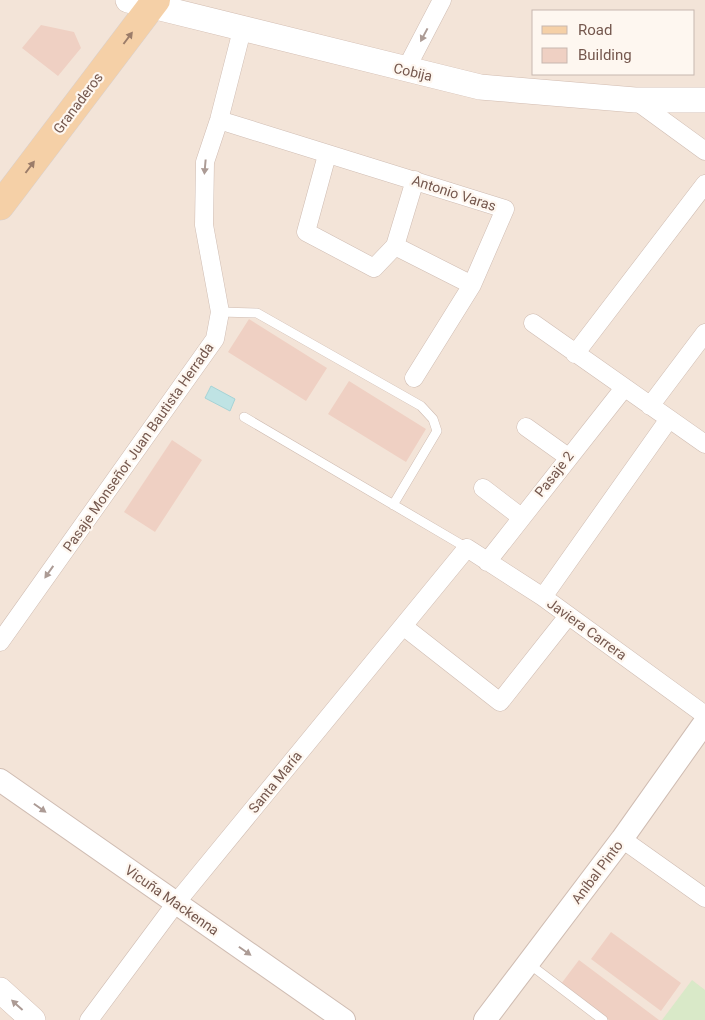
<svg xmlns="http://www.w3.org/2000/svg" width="705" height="1020" font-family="Roboto,sans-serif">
<rect width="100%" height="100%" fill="#fbf3ea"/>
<path fill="#f3e4d8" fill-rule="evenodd" d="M0,0H705V1020H0ZM534,11H694V74H534Z"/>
<path fill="#d9e9c8" d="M692,980L705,990V1020H662Z"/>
<path fill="#bfe3e4" stroke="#a6d3d6" d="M211,386L235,399L230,411L205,398Z"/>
<path fill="#efd0c3" d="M41,25L74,32L81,48L58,76L22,48Z
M249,319L327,368L306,401L228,352Z
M349,381L426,429L406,462L328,414Z
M172,440L202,460L155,532L124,512Z
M611,932L681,983L661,1011L591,959Z
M579,960L659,1020H609L561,984Z"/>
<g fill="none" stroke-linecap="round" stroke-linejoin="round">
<defs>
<path id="service" d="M220,312L257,313L421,406L433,419L437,431L393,505
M244,417L467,548
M528,963L603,1020"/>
<path id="minor" d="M405,71L442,0
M635,100L705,151
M219,120L505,209L472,285L414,378
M327,155L306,232L374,268L395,246L472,285
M395,246L415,180
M533,323L705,444
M575,354L705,184
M650,406L705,333
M526,427L568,457
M483,488L521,517
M487,562L624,388
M543,597L669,419
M403,626L500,702L568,616
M0,642L215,339L220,312L204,225L205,162L219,120L242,30
M622,839L705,898
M89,1020L176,903L467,548L543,597L705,715"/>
<path id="tertiary" d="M0,780L344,1020
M485,1020L622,839L705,722"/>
<path id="secondary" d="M128,0L480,87L635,100H705
M0,990L33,1020"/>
<path id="primary" d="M0,206L156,0"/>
</defs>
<use href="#service" stroke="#cfbcb2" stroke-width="10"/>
<use href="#minor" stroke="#cfbcb2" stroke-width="19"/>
<use href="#tertiary" stroke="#cfbcb2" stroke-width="24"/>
<use href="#secondary" stroke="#d2bcb0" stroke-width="26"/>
<use href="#primary" stroke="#d8d0cd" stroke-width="29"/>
<use href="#service" stroke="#fff" stroke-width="9"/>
<use href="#minor" stroke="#fff" stroke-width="18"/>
<use href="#tertiary" stroke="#fff" stroke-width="22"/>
<use href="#secondary" stroke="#fff" stroke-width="25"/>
<use href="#primary" stroke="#f5d0a7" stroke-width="28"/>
</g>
<defs><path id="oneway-solid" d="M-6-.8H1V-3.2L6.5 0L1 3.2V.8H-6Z" transform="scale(1.25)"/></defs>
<g fill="#ac9b95">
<use href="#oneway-solid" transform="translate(424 35) rotate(118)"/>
<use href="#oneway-solid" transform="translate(205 167) rotate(95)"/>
<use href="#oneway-solid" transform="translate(49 572) rotate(125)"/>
<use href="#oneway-solid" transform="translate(40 808) rotate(35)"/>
<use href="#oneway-solid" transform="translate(245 951) rotate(35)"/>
<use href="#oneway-solid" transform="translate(17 1005) rotate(-138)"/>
</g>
<g fill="#9b7c69">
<use href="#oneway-solid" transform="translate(128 38) rotate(-53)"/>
<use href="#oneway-solid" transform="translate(30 167) rotate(-53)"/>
</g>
<g text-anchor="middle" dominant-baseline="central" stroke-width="4.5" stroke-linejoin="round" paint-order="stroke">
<g font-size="14" fill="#75584e" stroke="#fef7f0">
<text transform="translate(413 72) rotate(13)">Cobija</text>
<text transform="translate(78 103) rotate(-53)">Granaderos</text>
<text transform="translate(454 193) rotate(18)">Antonio Varas</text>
<text transform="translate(138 447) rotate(-55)">Pasaje Monseñor Juan Bautista Herrada</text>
<text transform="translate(554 474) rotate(-52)">Pasaje 2</text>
<text transform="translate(587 629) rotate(36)">Javiera Carrera</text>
<text transform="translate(275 782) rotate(-51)">Santa María</text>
<text transform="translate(597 872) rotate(-53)">Aníbal Pinto</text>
<text transform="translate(172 900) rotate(35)">Vicuña Mackenna</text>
</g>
</g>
<rect x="532" y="10" width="162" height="65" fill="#fef7f0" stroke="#c7b7af"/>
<rect x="542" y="26" width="25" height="8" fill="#f5d0a7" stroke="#c7b7af"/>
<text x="578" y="35" font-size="15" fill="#75584e">Road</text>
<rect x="542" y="48" width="25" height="15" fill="#efd0c3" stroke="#c7b7af"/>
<text x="578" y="60" font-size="15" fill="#75584e">Building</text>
</svg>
